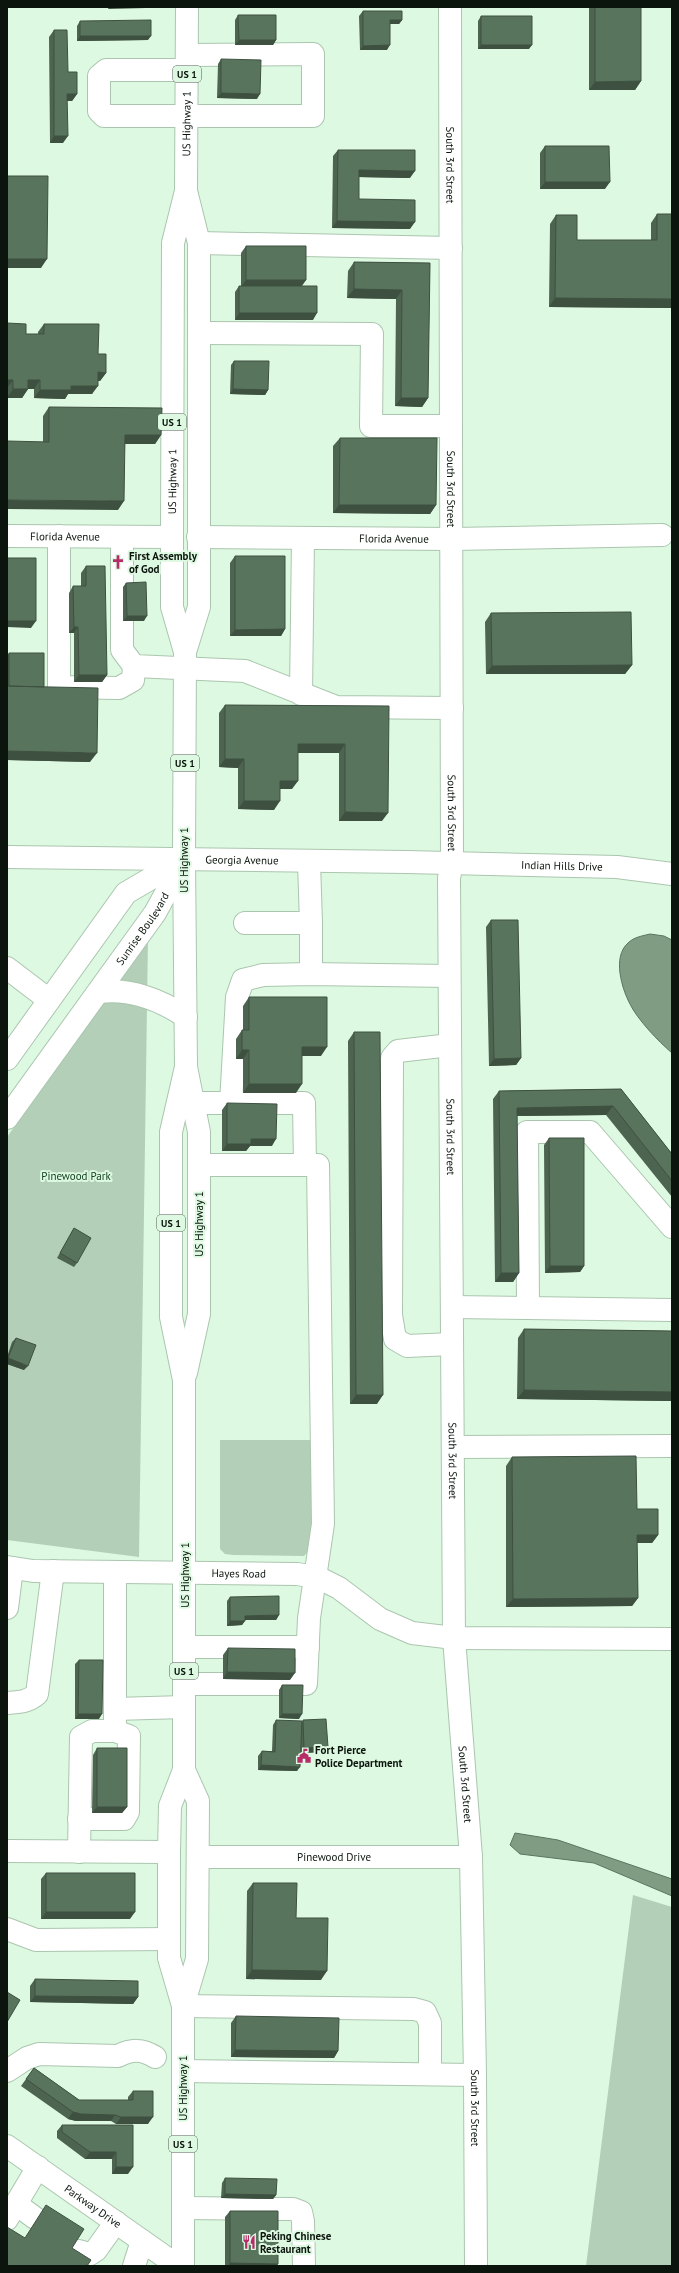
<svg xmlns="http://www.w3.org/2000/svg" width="679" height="2273" font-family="'PT Sans',sans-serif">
<rect width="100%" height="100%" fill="#def9e1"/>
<path fill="#b3cfb7" d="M148,938L139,1557L7,1540V1137Z
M220,1440H316V1543L304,1556L233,1555L225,1554L220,1549Z
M633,1895L672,1907V2266H586Z"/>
<path fill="#809d84" stroke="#5d7460" d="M650,934L664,936L672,940V1053C659,1042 637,1019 630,1004C622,989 612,957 628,943C634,937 642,936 650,934Z
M515,1833L558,1840L672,1879V1896L594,1863L520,1854L510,1845Z"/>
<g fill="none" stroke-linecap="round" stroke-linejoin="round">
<defs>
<g id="minor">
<path id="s1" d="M450,7L452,863L449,878L454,1638L471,1857L475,2075L476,2266"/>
<path d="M187,55L313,54V116H104L99,111V76L106,70H187"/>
<path d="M199,243L451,248"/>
<path d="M199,333L372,334L371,426H451"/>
<path id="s2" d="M7,536L172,537"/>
<path d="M59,536V687L119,688L133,680L134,666"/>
<path d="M122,537V650L134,666L245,671L336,707L452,708"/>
<path id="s3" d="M198,537L452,539L662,535"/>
<path d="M301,694L303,538"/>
<path id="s4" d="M7,857L407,862L617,867L672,874"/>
<path d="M309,862L311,923"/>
<path d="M245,923H311V974"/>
<path d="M7,968L49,1000"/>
<path d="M450,1045L398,1051L392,1058L391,1315L395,1339L407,1346L452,1344"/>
<path d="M193,1103H304L305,1165"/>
<path d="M231,1103L237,997L243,980L263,975L311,974L449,976"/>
<path d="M452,1307L672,1310"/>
<path d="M528,1308L527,1132H590L672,1227"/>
<path d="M453,1447L672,1446"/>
<path id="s5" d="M7,1567L33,1571L297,1574L317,1577L339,1588L380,1619L412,1633L454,1638L672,1639"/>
<path d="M7,1608L12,1568"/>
<path d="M184,1647H308"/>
<path d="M184,1684H306L309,1618L323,1524L318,1165H199"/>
<path d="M7,1703C19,1702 28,1702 37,1694L53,1571"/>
<path d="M115,1709L184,1707"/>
<path d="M79,1819H124L128,1812L129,1736L115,1731"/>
<path d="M7,1851L169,1852"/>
<path d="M79,1852L81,1737L92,1731H115V1572"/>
<path id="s6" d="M198,1857H471"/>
<path d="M7,1929L36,1940L169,1939"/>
<path d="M183,2006L414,2009L425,2012L430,2023V2074"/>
<path d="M7,2071L27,2058L39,2054L118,2056C132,2049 142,2049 155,2057"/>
<path d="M183,2071L475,2075"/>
<path id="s7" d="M7,2146L178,2266"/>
<path d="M16,2204L35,2218"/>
<path d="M183,2208L293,2209L301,2212L303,2221L304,2266"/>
<path d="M7,2219L38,2167"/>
<path d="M79,2251L90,2254L96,2250L116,2222"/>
<path d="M134,2266L142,2241"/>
</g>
<g id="major">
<path id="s8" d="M185,652L199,607V243L186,191L187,7"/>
<path d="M99,992C130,988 161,1000 186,1017"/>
<path d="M7,1059L126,893L184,859"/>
<path id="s9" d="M7,1118L155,913L183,862"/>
<path id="s10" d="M186,1373L199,1314V1132L186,1067L184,859L185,652L172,607V537L173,243L186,191"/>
<path d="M183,2006L197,1959L198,1801L184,1770"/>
<path d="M183,2266V2006L169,1958V1852L170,1806L184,1770V1380L171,1317V1132L186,1067"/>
</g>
</defs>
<use href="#minor" stroke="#abc6af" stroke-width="24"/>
<use href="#major" stroke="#abc6af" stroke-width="24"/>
<use href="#minor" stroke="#fff" stroke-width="22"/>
<use href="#major" stroke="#fff" stroke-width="22"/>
</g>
<path fill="#4d6450" d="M589,7H641V81L635,90H589Z
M363,11L402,20L399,24H390L387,50H360L359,16Z
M238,15L276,40L273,45H235V20Z
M481,16L529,49H478V21Z
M80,21L148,40L77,41V26Z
M54,30L68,72L77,94L72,101H67L63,143H50L49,37Z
M221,59L257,99L217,98L218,64Z
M545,146L605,189H540V153Z
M338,150L410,178L359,177V199L410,229L332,228L333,156Z
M657,214L672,308L549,307L550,224L556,215L577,240H651V223Z
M246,246L306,280L302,286L313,320H235V292L239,286H241V253Z
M354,262L430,263L428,398L422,407L395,406L396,299L347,298L348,271Z
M7,323L26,334H38V332L44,324L98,354L106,373L100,381H98L92,394H68L65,399L34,398V389H28L22,398H7Z
M234,361L268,390L265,395L230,394L231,365Z
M49,407L161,435L155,444H125L118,510L43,442V416Z
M340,438L436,505L430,514L333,513V446Z
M235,556L285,629L281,636H230V563Z
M86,566L107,675L102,682H74V633H69V593L73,586H81V573Z
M126,583L144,621H123V587Z
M491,613L632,665L625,674H486L485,622Z
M9,653L44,687L90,762L7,760V656Z
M225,705L389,706L382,821H339V753H298L292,789H280L274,810L238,809V768L219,767V713Z
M491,920L521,1058L516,1065L489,1066L486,927Z
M249,997L321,1056H302L296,1093H243V1059H236V1039L242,1030H243V1006Z
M354,1032L377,1404H350L348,1041Z
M621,1089L672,1154V1197L606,1115L517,1116L519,1273L513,1282H495L493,1099L499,1091Z
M227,1103L272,1146H250L246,1151H222V1110Z
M549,1138L584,1266L580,1272L545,1273L544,1145Z
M74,1228L77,1263L74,1267L57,1258Z
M524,1329L672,1331V1401L517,1399L518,1338Z
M16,1338L24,1370L7,1364V1357L12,1342Z
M512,1457L637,1509L658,1535L652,1543H637L638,1598L632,1606L506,1607V1466Z
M230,1597L279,1615L276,1620H245L242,1625L227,1626V1601Z
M228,1648L290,1680L223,1679V1655Z
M79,1660L99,1719H75V1664Z
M282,1685L299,1719L279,1718V1690Z
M276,1720L302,1722L303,1720L324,1752L301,1753V1748L297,1771L258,1770V1756L262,1751H272L273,1725Z
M97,1748L127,1807L122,1813H92L93,1755Z
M46,1873L130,1919H41V1879Z
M253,1883L296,1918L321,1980L246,1979L247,1891Z
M35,1979L138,1997L133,2004L30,2002V1986Z
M236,2016L338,2051L334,2058L231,2057V2023Z
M34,2068L79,2100H128V2097L133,2091L148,2124H116L111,2121H76L68,2119L21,2086Z
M62,2125H133L128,2174H112V2159H85L57,2138V2131Z
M225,2178L276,2195L273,2199L221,2198L222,2183Z
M230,2211L278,2264L276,2266H225V2217Z"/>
<path fill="#3e5141" d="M109,7H146V8L108,9Z
M390,20H402L399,24H387Z
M80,36H151L148,40L77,41Z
M239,40H276L273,45H235Z
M390,45L387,50H360L363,46Z
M481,45H532L529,49H478Z
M641,81L635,90H589L595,82Z
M221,93L260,94L257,99L217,98Z
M67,94H77L72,101H63Z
M54,136H68L63,143H50Z
M359,170L415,171L410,178L355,177Z
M545,182H610L605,189H540Z
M337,221L415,222L410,229L332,228Z
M7,259H47L41,268H7Z
M246,280H306L301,286L241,287Z
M354,289L402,290L396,299L347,298Z
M555,298L672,299V308L549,307Z
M239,313H317L313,320H235Z
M98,372L106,373L100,381H92Z
M7,380H13L7,388Z
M28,380H40L34,389H22Z
M71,386H98L92,394H68L65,399L34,398L40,390Z
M13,389H28L22,398H7Z
M233,389L268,390L265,395L230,394Z
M401,398H428L422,407L395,406Z
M125,435H161L155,444H119Z
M7,500L124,501L118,510L7,509Z
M339,505H436L430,514L333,513Z
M127,616H147L144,621H123Z
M7,621H36L31,628L7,627Z
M74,627H78L74,633H69Z
M285,629L281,636H230L235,630Z
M632,665L625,674H486L492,666Z
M79,675H107L102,682H74Z
M298,744H345L339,753H292Z
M7,751L97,753L90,762L7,760Z
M225,759H244L238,768L219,767Z
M280,781H298L292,789H274Z
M244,801H280L274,810L238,809Z
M345,812L388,813L382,821H339Z
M302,1047H327L321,1056H296Z
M242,1050H249L243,1059H236Z
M521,1058L516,1065L489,1066L494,1059Z
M249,1084H302L296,1093H243Z
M613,1106L606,1115L511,1116L517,1108Z
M251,1139H276L272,1146H250L246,1151H222L227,1144Z
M550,1266H584L580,1272L545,1273Z
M501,1273H519L513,1282H495Z
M8,1358L28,1366L24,1370L7,1364V1360Z
M524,1390L672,1392V1401L517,1399Z
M356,1395H383L377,1404H350Z
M637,1535H658L652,1543H631Z
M638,1598L632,1606L506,1607L513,1599Z
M279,1615L276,1620H242L245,1616Z
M230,1621H245L242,1625L227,1626Z
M227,1672L295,1673L290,1680L223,1679Z
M78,1714H102L99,1719H75Z
M282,1714H302L299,1719L279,1718Z
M328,1747L324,1752L301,1753L304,1748Z
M261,1765L300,1767L297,1771L258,1770Z
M97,1807H127L122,1813H92Z
M46,1912H135L130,1919H41Z
M252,1970L327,1971L321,1980L246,1979Z
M35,1996L138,1997L133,2004L30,2002Z
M235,2050L338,2051L334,2058L231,2057Z
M73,2112L115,2115L111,2121H76L68,2119Z
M121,2117H153L148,2124H116Z
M90,2152H116L112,2159H85Z
M116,2167H133L128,2174H112Z
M225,2194L276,2195L273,2199L221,2198Z
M230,2263L278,2264L276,2266H228Z"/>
<path fill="#59745d" stroke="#3e5141" d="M595,7H641V81L595,82Z
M363,11H402V20H390V45L363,46Z
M238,15H276V40H239Z
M481,16H532V45H481Z
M151,20V36H80V21Z
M54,30H67L68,72H77V94H67L68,136H54Z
M221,59L261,60L260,94L221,93Z
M545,146H609L610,182H545Z
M338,150H415V171L359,170V199L415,200V222L337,221Z
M7,176H48L47,259H7Z
M657,214H672V299L555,298L556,215H577V240H657Z
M246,246H306V280H246Z
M354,262L430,263L428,398H401L402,290L354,289Z
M239,286H317V313H239Z
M7,323L26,324V334H44V324H99L98,354H106V373L98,372V386H71V390H40V380H28V389H13V380H7Z
M234,361H269L268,390L233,389Z
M49,407L162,408L161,435H125L124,501L7,500V441L49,442Z
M340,438H437L436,505H339Z
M235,556H285V629L235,630Z
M7,558H36V621H7Z
M86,566H105L107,675H79L78,627H74L73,586H86Z
M146,582L147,616H127L126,583Z
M631,612L632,665L492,666L491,613Z
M9,653H44V687L9,686Z
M7,686L98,688L97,753L7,751Z
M225,705L389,706L388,813L345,812V744H298V781H280V801H244V759H225Z
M491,920H518L521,1058L494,1059Z
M249,997H327V1047H302V1084H249V1050H242V1030H249Z
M354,1032H380L383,1395H356Z
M621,1089L672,1154V1181L613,1106L517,1108L519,1273H501L499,1091Z
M227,1103L277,1104L276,1139H251V1144H227Z
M549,1138H584V1266H550Z
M74,1228L91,1238L77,1263L60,1253Z
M524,1329L672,1331V1392L524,1390Z
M16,1338L36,1345L28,1366L8,1358Z
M636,1456L637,1509H658V1535H637L638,1598L513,1599L512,1457Z
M279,1596V1615L245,1616V1621H230V1597Z
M228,1648L295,1649V1673L227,1672Z
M79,1660H103L102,1714H78Z
M282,1685H303L302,1714H282Z
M326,1719L328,1747L304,1748L303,1720Z
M276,1720L302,1721L300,1767L261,1765L262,1751L275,1752Z
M97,1748H127V1807H97Z
M46,1873H135V1912H46Z
M253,1883H297L296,1918H328L327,1971L252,1970Z
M35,1979L138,1981V1997L35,1996Z
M7,1992L20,2000L7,2022Z
M236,2016L339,2018L338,2051L235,2050Z
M34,2068L79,2100H133V2091H153V2117H121L115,2115L81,2114L73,2112L26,2079Z
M62,2125H133V2167H116V2152H90L62,2132Z
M225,2178L277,2179L276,2195L225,2194Z
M46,2205L84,2229L72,2248L91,2260L87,2266H7V2227L25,2238Z
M230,2211H278V2264L230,2263Z"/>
<defs>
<symbol id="church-bare" viewBox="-9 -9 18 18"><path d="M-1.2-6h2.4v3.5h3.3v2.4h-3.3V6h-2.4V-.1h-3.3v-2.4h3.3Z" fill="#b62c68" stroke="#def9e1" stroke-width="2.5" paint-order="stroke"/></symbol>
<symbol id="civic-bare" viewBox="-9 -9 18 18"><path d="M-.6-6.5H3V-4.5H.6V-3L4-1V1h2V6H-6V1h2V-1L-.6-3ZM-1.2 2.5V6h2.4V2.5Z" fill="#b62c68" stroke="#def9e1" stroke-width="2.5" paint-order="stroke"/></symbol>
<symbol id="restaurant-bare" viewBox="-9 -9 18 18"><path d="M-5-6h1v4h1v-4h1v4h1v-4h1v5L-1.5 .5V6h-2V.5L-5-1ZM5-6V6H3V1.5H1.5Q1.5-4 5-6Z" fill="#b62c68" stroke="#def9e1" stroke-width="2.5" paint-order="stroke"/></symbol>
</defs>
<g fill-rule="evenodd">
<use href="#church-bare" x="108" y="552" width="20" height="20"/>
<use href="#civic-bare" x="294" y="1746" width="20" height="20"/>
<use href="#restaurant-bare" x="239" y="2232" width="20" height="20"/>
</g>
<g text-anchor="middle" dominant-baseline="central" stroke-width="4" stroke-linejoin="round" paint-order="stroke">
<g fill="#def9e1" stroke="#4a594d" stroke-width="1">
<rect x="173" y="66" width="28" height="16" rx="3"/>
<rect x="158" y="414" width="28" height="16" rx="3"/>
<rect x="171" y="755" width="28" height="16" rx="3"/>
<rect x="157" y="1215" width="28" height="16" rx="3"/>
<rect x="170" y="1663" width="28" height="16" rx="3"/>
<rect x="169" y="2136" width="28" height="16" rx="3"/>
</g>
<g font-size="10" font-weight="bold" fill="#0b150d">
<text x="187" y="74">US 1</text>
<text x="172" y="422">US 1</text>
<text x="185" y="763">US 1</text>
<text x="171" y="1223">US 1</text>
<text x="184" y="1671">US 1</text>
<text x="183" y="2144">US 1</text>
</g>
<g font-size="11" fill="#0b150d" stroke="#def9e1">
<text stroke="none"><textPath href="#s8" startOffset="532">US Highway 1</textPath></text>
<text stroke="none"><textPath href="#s1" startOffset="158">South 3rd Street</textPath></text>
<text stroke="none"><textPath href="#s10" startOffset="896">US Highway 1</textPath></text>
<text stroke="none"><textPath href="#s1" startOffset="482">South 3rd Street</textPath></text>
<text stroke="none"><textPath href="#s2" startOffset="58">Florida Avenue</textPath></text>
<text stroke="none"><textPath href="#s3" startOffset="196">Florida Avenue</textPath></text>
<text stroke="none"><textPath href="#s1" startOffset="806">South 3rd Street</textPath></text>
<text transform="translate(184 860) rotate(-90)">US Highway 1</text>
<text stroke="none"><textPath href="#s4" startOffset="235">Georgia Avenue</textPath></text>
<text stroke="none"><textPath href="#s4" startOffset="555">Indian Hills Drive</textPath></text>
<text stroke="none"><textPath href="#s9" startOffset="233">Sunrise Boulevard</textPath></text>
<text stroke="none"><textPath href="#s1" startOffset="1130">South 3rd Street</textPath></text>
<text transform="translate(199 1224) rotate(-90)">US Highway 1</text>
<text stroke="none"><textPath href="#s1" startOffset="1454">South 3rd Street</textPath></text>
<text stroke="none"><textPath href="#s5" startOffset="232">Hayes Road</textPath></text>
<text transform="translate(185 1575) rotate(-90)">US Highway 1</text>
<text stroke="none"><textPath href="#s1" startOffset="1778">South 3rd Street</textPath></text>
<text stroke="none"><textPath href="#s6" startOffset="136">Pinewood Drive</textPath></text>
<text transform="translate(183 2088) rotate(-90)">US Highway 1</text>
<text stroke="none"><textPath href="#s1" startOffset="2102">South 3rd Street</textPath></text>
<text stroke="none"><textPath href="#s7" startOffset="105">Parkway Drive</textPath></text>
</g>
<g font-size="11" font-weight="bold" fill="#0b150d" stroke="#def9e1" text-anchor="start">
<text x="129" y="556">First Assembly<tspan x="129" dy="13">of God</tspan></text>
<text x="315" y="1750">Fort Pierce<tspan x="315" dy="13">Police Department</tspan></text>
<text x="260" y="2236">Peking Chinese<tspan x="260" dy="13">Restaurant</tspan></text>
</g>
<g font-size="11" fill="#0d3e1b" stroke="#def9e1">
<text x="76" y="1176">Pinewood Park</text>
</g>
</g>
<rect width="679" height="2273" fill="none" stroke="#0b150d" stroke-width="16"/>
</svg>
